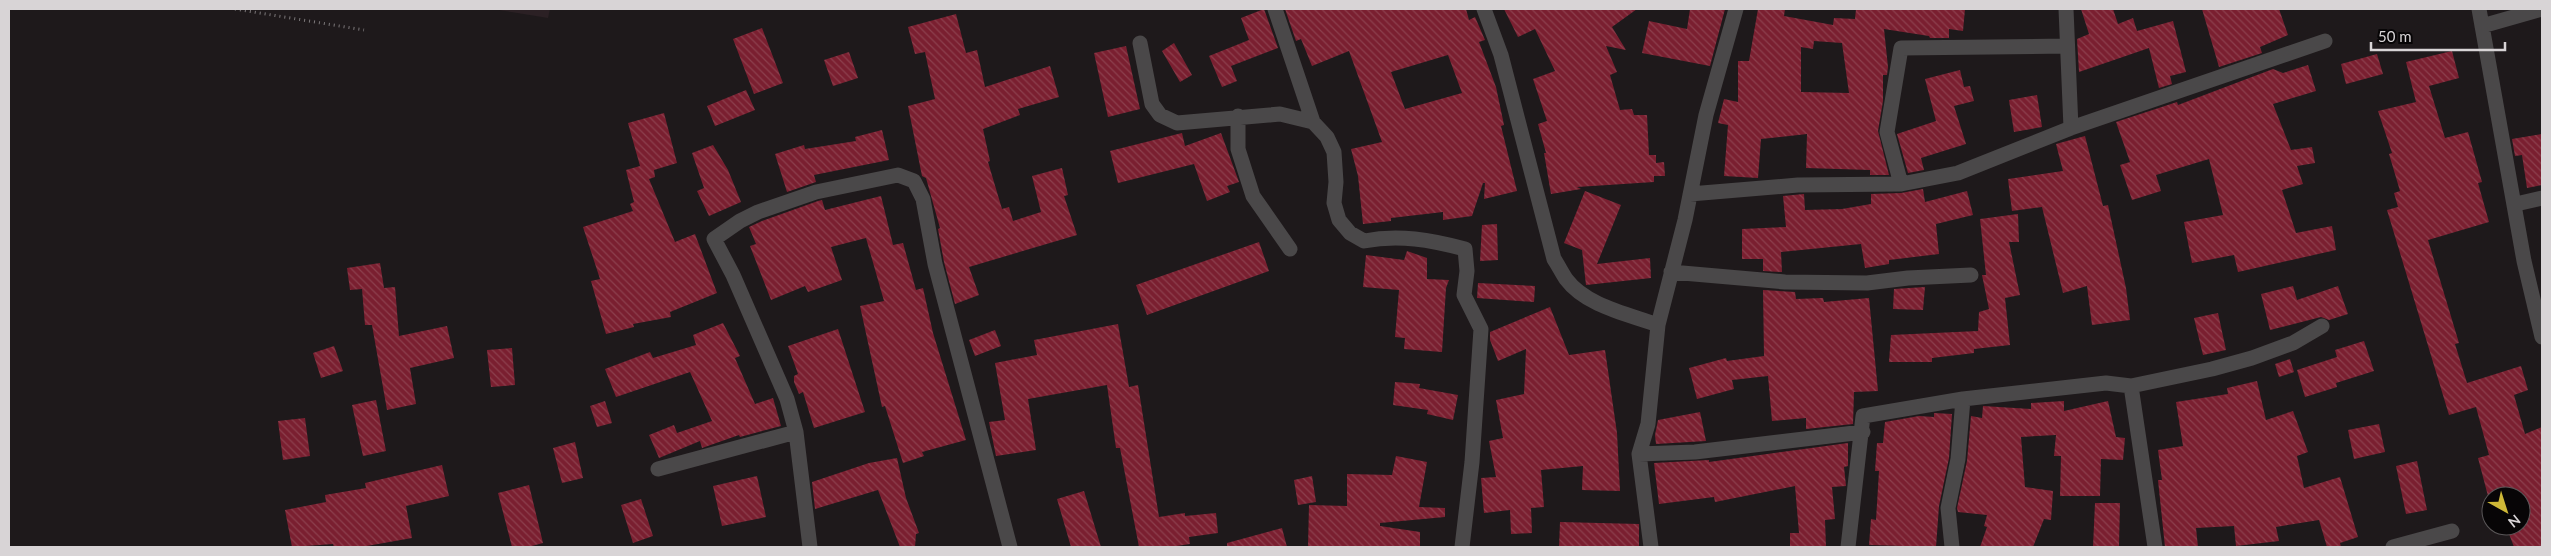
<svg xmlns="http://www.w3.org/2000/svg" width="2551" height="556" font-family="Lato,sans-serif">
<defs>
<pattern id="building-back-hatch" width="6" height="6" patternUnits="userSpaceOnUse" patternTransform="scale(1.25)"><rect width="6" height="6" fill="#7a1f30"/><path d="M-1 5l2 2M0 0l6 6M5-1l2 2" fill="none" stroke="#8c3f4d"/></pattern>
</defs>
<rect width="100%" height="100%" fill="#1e191b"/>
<path fill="#2b2024" d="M493,9H550L548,18Z"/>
<path fill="url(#building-back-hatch)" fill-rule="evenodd" d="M1264,9L1278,48L1231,66L1237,81L1222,87L1209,56L1249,40L1241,18Z
M1285,9H1466L1469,20L1475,17L1485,40L1479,42L1496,87L1504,125L1501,126L1517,191L1484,199L1485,183H1483L1472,216L1443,220V212L1391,218V221L1363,224L1358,176L1351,149L1382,142L1349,51L1312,66L1301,39L1296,41ZM1448,55L1462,93L1405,109L1391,72Z
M1504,9H1637L1612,27L1626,50L1606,46L1617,72L1610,75L1620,110L1632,109L1634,115H1647L1649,155H1656V163L1664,162L1665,176H1654V182L1577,187L1581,189L1551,194L1544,153H1546L1538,124L1547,121L1533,79L1555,71L1535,29L1518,37Z
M1690,9H1725L1710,66L1642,53L1649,21L1687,29Z
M1758,9H1785L1784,16L1833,25L1834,18L1855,19L1856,9H1965L1963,31L1949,29V38H1930L1929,36L1884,29L1888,67L1887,75H1883V101L1878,131L1889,175H1870V170L1806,168L1807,134L1761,139L1758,178L1724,176L1728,125L1718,123L1724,99L1738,102V61H1749ZM1814,41L1842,43L1849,93L1801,92V47L1813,49Z
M2081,9H2113L2118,24L2133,18L2137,31L2173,21L2186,72L2170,76L2172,84L2159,88L2149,48L2079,72L2077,39L2089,34Z
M2202,9H2279L2288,35L2260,47L2262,53L2219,67Z
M956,14L966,53L977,50L985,87L1050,66L1059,97L1018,109L1020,115L983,129L990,161L988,162L1002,209L1009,207L1013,221L1041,212L1032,176L1062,168L1068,195L1064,196L1077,235L969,267L979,295L955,304L944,262L938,229L940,228L926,178L922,176L908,106L935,99L925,52L915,54L908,27Z
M762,28L783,83L754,94L733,39Z
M1174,43L1192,75L1180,82L1162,51Z
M1126,46L1140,109L1108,117L1094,53Z
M2452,51L2459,78L2429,86L2445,138L2468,132L2482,182L2478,183L2489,222L2428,240L2459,343L2455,344L2467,383L2521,366L2528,390L2514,395L2525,434L2542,427V547H2514L2506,526H2521V496H2488L2478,458L2489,455L2476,407L2449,415L2387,210L2398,207L2394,193L2400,191L2389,154L2392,153L2378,111L2416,102L2406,62Z
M849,52L858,78L833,86L824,60Z
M2377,54L2383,74L2346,84L2341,64Z
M2308,65L2316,91L2273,104L2291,150L2312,147L2315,163L2297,166L2303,184L2282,190L2296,233L2332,226L2336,250L2238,272L2234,255L2192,263L2184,222L2223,215L2209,159L2156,175L2161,191L2132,200L2120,165L2130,162L2116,122L2177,102L2178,105L2273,69L2283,73Z
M1960,70L1964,87L1970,86L1974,101L1954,106L1966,144L1921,158L1924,170L1908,173L1897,134L1936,121L1925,79Z
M746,90L755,110L715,126L707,106Z
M2037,95L2042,127L2014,132L2009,100Z
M664,113L677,163L654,170L655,177L649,179L675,242L695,234L717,293L670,312L671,317L633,324L634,327L606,334L591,281L600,279L583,227L633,211L630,204L634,202L626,170L640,166L628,123Z
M882,130L889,160L814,175L816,182L787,192L775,154L804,145L805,149L856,141L855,137Z
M1182,133L1185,146L1221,133L1239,182L1227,186L1230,192L1207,201L1194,164L1118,183L1110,151Z
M2542,134V185L2527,188L2522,155L2515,156L2512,139Z
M2085,136L2103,206L2108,205L2126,288L2130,320L2092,325L2087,286L2063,293L2042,207L2012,211L2008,179L2063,171L2056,144Z
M713,145L728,170L741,202L709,216L697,191L704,188L692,153Z
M1923,189L1925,202L1967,191L1973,215L1936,224L1939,254L1889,260V264L1865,268L1861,244L1781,252L1782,272L1763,271V259H1742V229L1786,227L1783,196L1804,194L1805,210L1842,209L1871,204V194L1901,193Z
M1585,191L1621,205L1597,264L1650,258L1651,278L1586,285L1582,250L1564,243Z
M881,196L893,245L903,243L916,290L923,288L933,333L966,440L922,452L924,456L903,463L885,406L882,407L860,306L884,301L866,238L831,247L842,280L808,292L805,286L771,300L750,246L756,244L749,227L762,221L818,201L822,200L825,210Z
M2018,214L2019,242H2009L2020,295L2005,298L2010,345L1974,349V353L1932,358V362H1889L1891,335L1978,331L1979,312L1989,309L1982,275H1986L1980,219Z
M1497,224L1498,260L1480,261L1482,225Z
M1259,242L1269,271L1147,315L1136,285Z
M1407,251L1427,258V279L1449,280L1446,288L1442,352L1404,349L1405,338L1395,337L1399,290L1363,287L1366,255L1404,260Z
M380,263L384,288L395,287L399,336L447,326L454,358L410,368L416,404L387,410L372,325H365L362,289L350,290L347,268Z
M1478,283L1535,286L1534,302L1477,298Z
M2293,286L2297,300L2338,286L2348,314L2329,320L2321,317L2270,330L2261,294Z
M1925,287L1923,310L1893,309L1894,289Z
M1763,290L1795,292L1796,299L1823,298L1824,302L1869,298L1878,391L1854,392L1853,424L1806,429V418L1772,421L1768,376L1732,380L1734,389L1697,399L1689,368L1726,358L1727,361L1764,356Z
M1550,307L1569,355L1605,350L1617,433L1620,491L1582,490L1583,466L1541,470L1544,507L1531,508L1532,533L1511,534L1510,510L1484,513L1481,478L1496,477L1489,441L1503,438L1496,400L1524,394L1526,349L1498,361L1490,340V332Z
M2218,313L2226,350L2203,355L2194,318Z
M723,323L740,356L735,358L755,404L773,398L781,426L740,437L739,435L702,448L700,441L659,458L649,435L674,425L677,433L712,421L690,372L616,397L605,369L650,352L653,358L696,345L693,335Z
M1118,324L1129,387L1138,385L1159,517L1185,513V516L1216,513L1218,533L1189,537L1190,544L1170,547H1139L1120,448H1116L1107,385L1028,399L1036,450L996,456L989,422L1005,420L995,363L1037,355L1034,340Z
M838,329L865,412L814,428L803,392L799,394L794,382V376L798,374L788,346Z
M995,330L1001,346L975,356L969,340Z
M2364,341L2374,371L2336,383L2337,387L2305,397L2297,370L2337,357L2335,350Z
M334,346L343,371L321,378L313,353Z
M512,348L515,385L491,387L487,350Z
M2290,359L2294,372L2279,377L2275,364Z
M2257,381L2266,420L2293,411L2308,452L2297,456L2304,488L2340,477L2358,537L2340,543L2341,547H2327L2319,520L2276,527L2279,541L2236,546L2234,526L2196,528L2198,547H2165L2158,480H2162L2158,450L2183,446L2176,402L2228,394L2227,388Z
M1395,382L1420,384L1419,388L1458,395L1453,420L1427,414L1428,410L1393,405Z
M376,400L386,451L363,456L352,405Z
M605,401L612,423L597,427L590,406Z
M2064,401V411L2108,401L2116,437L2125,438L2123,460L2101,459L2100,496H2060L2061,456H2054L2056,435L2021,437L2025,487L2053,491L2051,520L2044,519L2033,547H1980L1987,527L1984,526L1987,515L1958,512L1957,508L1967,461L1971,416L1982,418L1983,406L2031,409V403Z
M1700,412L1706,441L1656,444L1655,435L1658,420Z
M1934,413L1952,414L1949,458L1939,506L1936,547L1869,545L1871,519L1876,520L1879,471H1875L1877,443H1883L1885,422L1919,416L1934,417Z
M305,418L310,456L283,460L278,421Z
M2379,424L2385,452L2354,459L2348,430Z
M575,442L583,478L562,483L553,448Z
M1848,443V466L1844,467L1846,486L1832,487L1835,519L1825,520L1826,547H1790V533H1799L1795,486L1715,502L1714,497L1659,504L1654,463L1709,460V462Z
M1396,456L1427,462L1419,507L1445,508V517L1380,523V526L1420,532V547H1308L1309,505L1347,506V474L1392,475Z
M897,458L906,498L919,533L916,534L915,547H900L878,490L815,509L812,482L869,463Z
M2417,461L2427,510L2406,514L2396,466Z
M442,465L449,496L406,506L412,538L361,547H334L333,544L292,547L285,510L326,502L325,495L366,488L365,483Z
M757,476L766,517L722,526L713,486Z
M1312,476L1316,502L1298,505L1294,480Z
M529,485L543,543L528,547H512L498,493Z
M1084,491L1101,547H1071L1057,499Z
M641,499L653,536L633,543L621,505Z
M2095,503H2120L2119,547H2093Z
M1560,522L1639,524V547H1559Z
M1282,528L1287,547H1227V543Z"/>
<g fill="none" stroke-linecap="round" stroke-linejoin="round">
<path stroke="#7c787a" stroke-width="3" stroke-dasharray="1 4" stroke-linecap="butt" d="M235,9L364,30"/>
<path stroke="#4a4849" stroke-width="15" d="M1275,9L1313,122
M1484,9L1501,55L1554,259C1558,265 1562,273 1566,279C1586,306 1628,314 1658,325
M2066,9L2071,128
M2479,9L2524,261L2542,337
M2482,26L2542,9
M1140,43L1152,104L1160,115L1177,123L1280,114L1313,122L1327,137L1334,152L1336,182L1334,203L1339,220L1350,233L1364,241C1399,234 1431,240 1465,249L1467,271L1464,295L1481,329L1472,462L1462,547
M1238,116V149L1253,196L1290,249
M1901,184L1887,132L1901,48L2066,46
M1690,194L1798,185L1901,184L1958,173L2071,128L2325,41
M2516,204L2542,198
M1671,272L1785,282L1867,283L1908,278L1971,275
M2131,386L2155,547
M1639,454L1695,452L1863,432
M658,469L796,432
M810,547L796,432L787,399L733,275L714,239L740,221L758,212L816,192L898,175L914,181L923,199L935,264L1010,547
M1651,547L1639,454L1648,424L1658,325L1685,220L1706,115L1736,9
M1848,547L1863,416L1963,399L2106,383L2131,386L2212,369L2252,358L2293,343L2322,326
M1952,547L1948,508L1958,459L1963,399
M2393,547L2452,531"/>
</g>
<rect width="2551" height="556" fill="none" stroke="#d8d4d6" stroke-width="20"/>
<g transform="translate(2506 511) rotate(141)"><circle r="24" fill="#070506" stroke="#5b5859"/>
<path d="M0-4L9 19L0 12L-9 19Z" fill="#ceb837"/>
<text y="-8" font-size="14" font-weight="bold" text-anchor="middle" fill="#d8d4d6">N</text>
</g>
<path d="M2371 42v8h134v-8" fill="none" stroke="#d8d4d6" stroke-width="2.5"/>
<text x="2378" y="42" font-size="15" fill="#d8d4d6" stroke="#070506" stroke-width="4" paint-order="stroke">50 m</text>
</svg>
